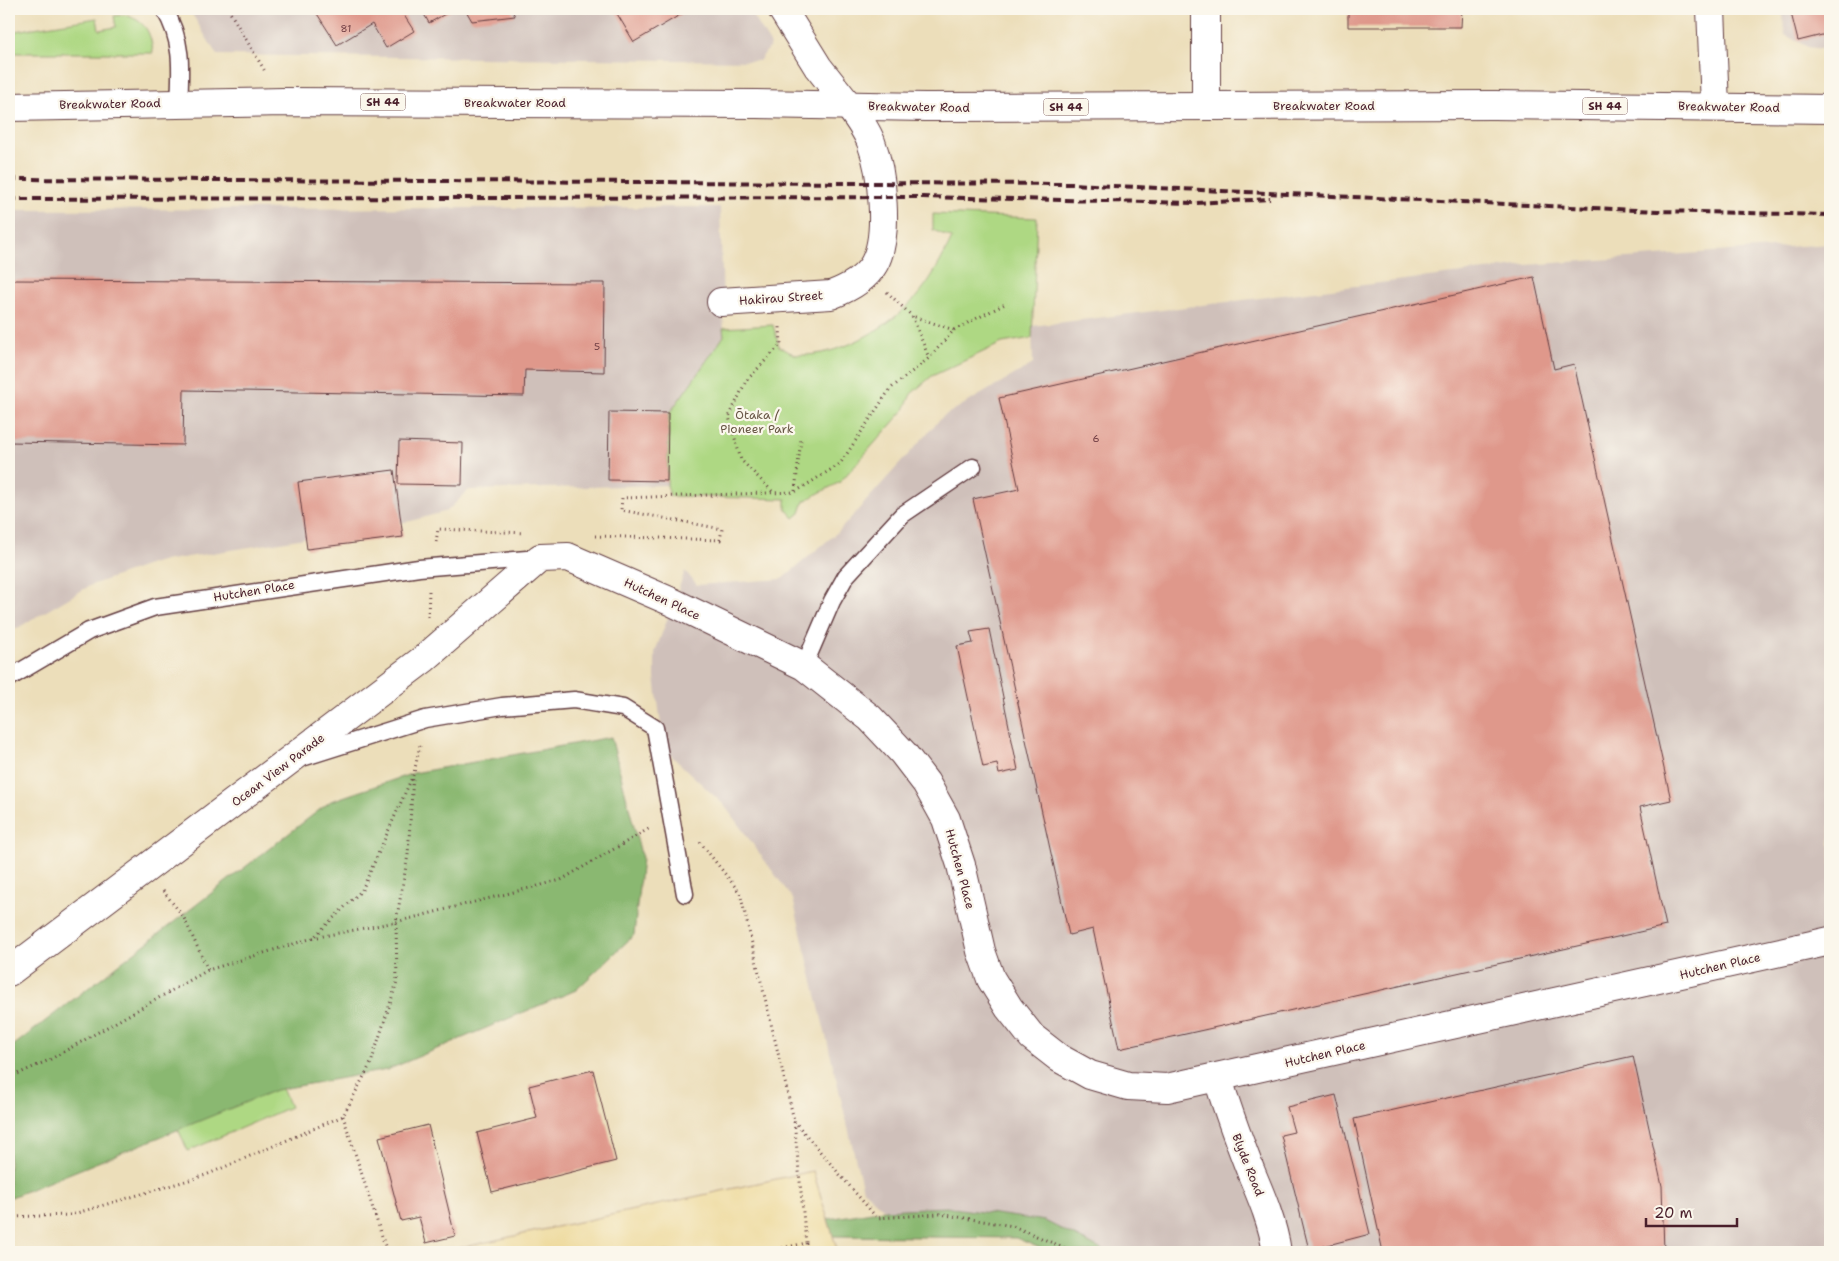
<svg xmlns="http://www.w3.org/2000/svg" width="1839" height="1261" font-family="'Shantell Sans',sans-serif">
<rect width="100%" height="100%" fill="#fbf7ec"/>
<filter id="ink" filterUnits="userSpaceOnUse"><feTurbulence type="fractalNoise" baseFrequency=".02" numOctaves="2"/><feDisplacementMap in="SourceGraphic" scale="10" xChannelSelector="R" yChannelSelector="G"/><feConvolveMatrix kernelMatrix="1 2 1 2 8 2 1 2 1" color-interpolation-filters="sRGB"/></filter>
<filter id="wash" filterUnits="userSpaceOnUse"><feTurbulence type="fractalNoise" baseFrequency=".0096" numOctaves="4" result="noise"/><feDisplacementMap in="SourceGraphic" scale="20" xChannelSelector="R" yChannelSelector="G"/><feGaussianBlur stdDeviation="1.12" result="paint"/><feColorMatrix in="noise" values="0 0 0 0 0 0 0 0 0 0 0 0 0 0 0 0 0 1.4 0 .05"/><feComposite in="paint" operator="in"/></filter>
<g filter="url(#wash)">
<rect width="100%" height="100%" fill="#ecdeba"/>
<path fill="#cfc0ba" d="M189,9H749L771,45L759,61L217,55Z
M1782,9H1830V50L1808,47L1785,35Z
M720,207L724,336L669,414L667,485L469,490L447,511L411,521L157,562L91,585L9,633V210Z
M1830,244V1252H1106L1045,1221L946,1207L885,1210L863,1190L793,899L724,805L664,749L655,678V652L685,571L697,585L782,579L839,531L942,417L1033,364L1032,326L1526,265Z"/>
<path fill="#aed883" stroke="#7c7c57" d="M125,15C146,21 151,33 153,53H9V32L97,18L99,30L116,27L114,16Z
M933,214L1037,218L1032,338L1002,343L932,376L911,394L904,410L840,482L804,501L800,513L794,518L786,509V499L670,496L667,485L669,414L724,336L723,328L773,325L779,346C784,349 793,355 799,355C839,357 891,326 916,297C932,279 942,259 952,238L933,230Z
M276,1074L290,1107L188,1151L173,1118Z"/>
<path fill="#8ab871" stroke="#6a6c4e" d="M611,737L642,858L634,935L576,990L387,1070L276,1090L9,1198V1049L331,801L414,773Z
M946,1207L1045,1221L1106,1252H1049L1016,1238L833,1236L828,1219L885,1210Z"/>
<path fill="#eeda9e" stroke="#9c7c64" d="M813,1171L837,1249L841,1252H441Z"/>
<g id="blocks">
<path fill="#df988b" d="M314,9H380L383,15L394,9H400L414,31L386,48L372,24L337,45Z
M421,9H454L429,23Z
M465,9H511L515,16L472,21Z
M621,9H690L634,42L616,12Z
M1348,9H1462L1461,27H1348Z
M1790,9H1830V33L1798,41Z
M1534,277L1554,369L1574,364L1671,800L1640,807L1666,926L1119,1049L1093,929L1069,935L973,499L1019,489L999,398Z
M9,280L605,283L604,372L525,370L524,396L184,390L183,445L9,442Z
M609,412L668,413L667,481L608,480Z
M399,441L463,443L462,485L398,484Z
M394,470L403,537L307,549L298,482Z
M989,629L1018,770L999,774L997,764L983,767L957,646L973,643L970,632Z
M1633,1056L1662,1186L1664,1252H1383L1354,1119Z
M593,1070L616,1161L492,1192L477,1133L537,1118L529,1086Z
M1336,1095L1370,1234L1309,1250L1281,1135L1294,1132L1287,1107Z
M428,1125L455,1236L426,1243L419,1217L401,1221L379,1137Z"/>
</g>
</g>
<g filter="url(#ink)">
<use href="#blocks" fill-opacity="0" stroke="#623c40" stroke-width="1"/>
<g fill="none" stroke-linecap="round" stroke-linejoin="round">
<defs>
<path id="lane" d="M164,9C183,40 181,68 179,103
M804,666L832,601L846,576L902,515L973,467
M9,678L89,631L155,607L419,568L539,558
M305,757L425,719L502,706L574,700L623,708L655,728L685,894"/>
<path id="street" d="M1206,9V106
M721,302L831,295C847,289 865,280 874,264C890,236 882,171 871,142C866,129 857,117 849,106
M9,972L425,658L540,558L568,557L672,602L804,666L870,718L903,753L926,783L946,819L961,865L981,951L991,979L1009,1008L1032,1037L1059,1058L1090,1075L1128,1086L1167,1088L1830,941
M1218,1078C1227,1110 1239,1141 1251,1172C1262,1198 1273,1224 1277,1252"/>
<path id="secondary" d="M782,9L818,67L849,106
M1711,9L1715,106"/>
<path id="highway" d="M9,107L283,102L756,104L925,107L1494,105L1830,109"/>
</defs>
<use href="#lane" stroke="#623c40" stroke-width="19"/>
<use href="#street" stroke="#623c40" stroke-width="30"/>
<use href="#secondary" stroke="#623c40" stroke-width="30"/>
<use href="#highway" stroke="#623c40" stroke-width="30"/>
<path stroke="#623c40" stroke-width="3" stroke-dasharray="1 4" stroke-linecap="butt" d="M228,9L266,73
M887,292L912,316L929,358
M954,330L1007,303
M772,491L741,460L729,417L746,381L781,344L780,327
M795,491L801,439
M595,536L720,540L722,529L621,510L622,498L795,492L840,464L890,389L929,358L954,330L912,316
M436,542L438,529L524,533
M428,617L429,591
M700,842L740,893L794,1120L806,1243L764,1252
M163,891L183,916L208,970
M313,938L396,922L561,880L650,828
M9,1078L49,1060L208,970L313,938L362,890L414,773L420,745
M343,1116L387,1252
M794,1121L877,1218L940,1214L1013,1226L1074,1252
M9,1217L70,1215L206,1175L343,1116L371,1063L397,982L396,922L408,855L413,776
M806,1243L809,1252"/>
<use href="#lane" stroke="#fff" stroke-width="16"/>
<use href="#street" stroke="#fff" stroke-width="28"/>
<use href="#secondary" stroke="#fff" stroke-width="28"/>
<use href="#highway" stroke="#fff" stroke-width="28"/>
<path stroke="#4a1f2b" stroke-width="4" stroke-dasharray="8 4" stroke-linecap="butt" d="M9,179L1071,184L1658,211L1830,215
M9,199L923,197L1196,203L1270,199"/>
</g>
</g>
<g text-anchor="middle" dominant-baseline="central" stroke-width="4.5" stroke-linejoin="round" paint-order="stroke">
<g font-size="10" fill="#6f3d43">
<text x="346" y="28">81</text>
<text x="597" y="346">5</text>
<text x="1096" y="438">6</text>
</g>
<g fill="#fbf7ec" stroke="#7f6065" stroke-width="1">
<rect x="360.5" y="93.5" width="45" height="17" rx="4"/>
<rect x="1582.5" y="97.5" width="45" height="17" rx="4"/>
<rect x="1043.5" y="98.5" width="45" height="17" rx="4"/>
</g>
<g font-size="11" font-weight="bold" fill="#4a1f2b">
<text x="383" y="102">SH 44</text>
<text x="1605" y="106">SH 44</text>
<text x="1066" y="107">SH 44</text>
</g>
<g font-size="12" fill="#4a1f2b" stroke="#fbf7ec">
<text x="515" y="103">Breakwater Road</text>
<text transform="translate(110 104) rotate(-1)">Breakwater Road</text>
<text x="1324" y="106">Breakwater Road</text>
<text transform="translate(919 107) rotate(1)">Breakwater Road</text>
<text transform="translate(1729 107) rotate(1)">Breakwater Road</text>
<text transform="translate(781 298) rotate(-4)">Hakirau Street</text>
<text transform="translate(254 591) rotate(-9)">Hutchen Place</text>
<text transform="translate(662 599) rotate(25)">Hutchen Place</text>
<text transform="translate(278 770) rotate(-37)">Ocean View Parade</text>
<text transform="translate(960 869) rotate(75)">Hutchen Place</text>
<text transform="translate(1720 966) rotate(-13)">Hutchen Place</text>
<text transform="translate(1325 1054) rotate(-13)">Hutchen Place</text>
<text transform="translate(1248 1165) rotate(68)">Blyde Road</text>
</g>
<g font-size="12" fill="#685645" stroke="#fbf7ec">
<text x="757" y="415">Ōtaka /<tspan x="757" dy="14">Pioneer Park</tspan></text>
</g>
</g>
<rect width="1839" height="1261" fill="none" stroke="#fbf7ec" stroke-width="30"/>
<path d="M1646 1218v8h91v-8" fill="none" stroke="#4a1f2b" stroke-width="2.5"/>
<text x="1654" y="1218" font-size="15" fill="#4a1f2b" stroke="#fbf7ec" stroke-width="4" paint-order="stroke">20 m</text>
</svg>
